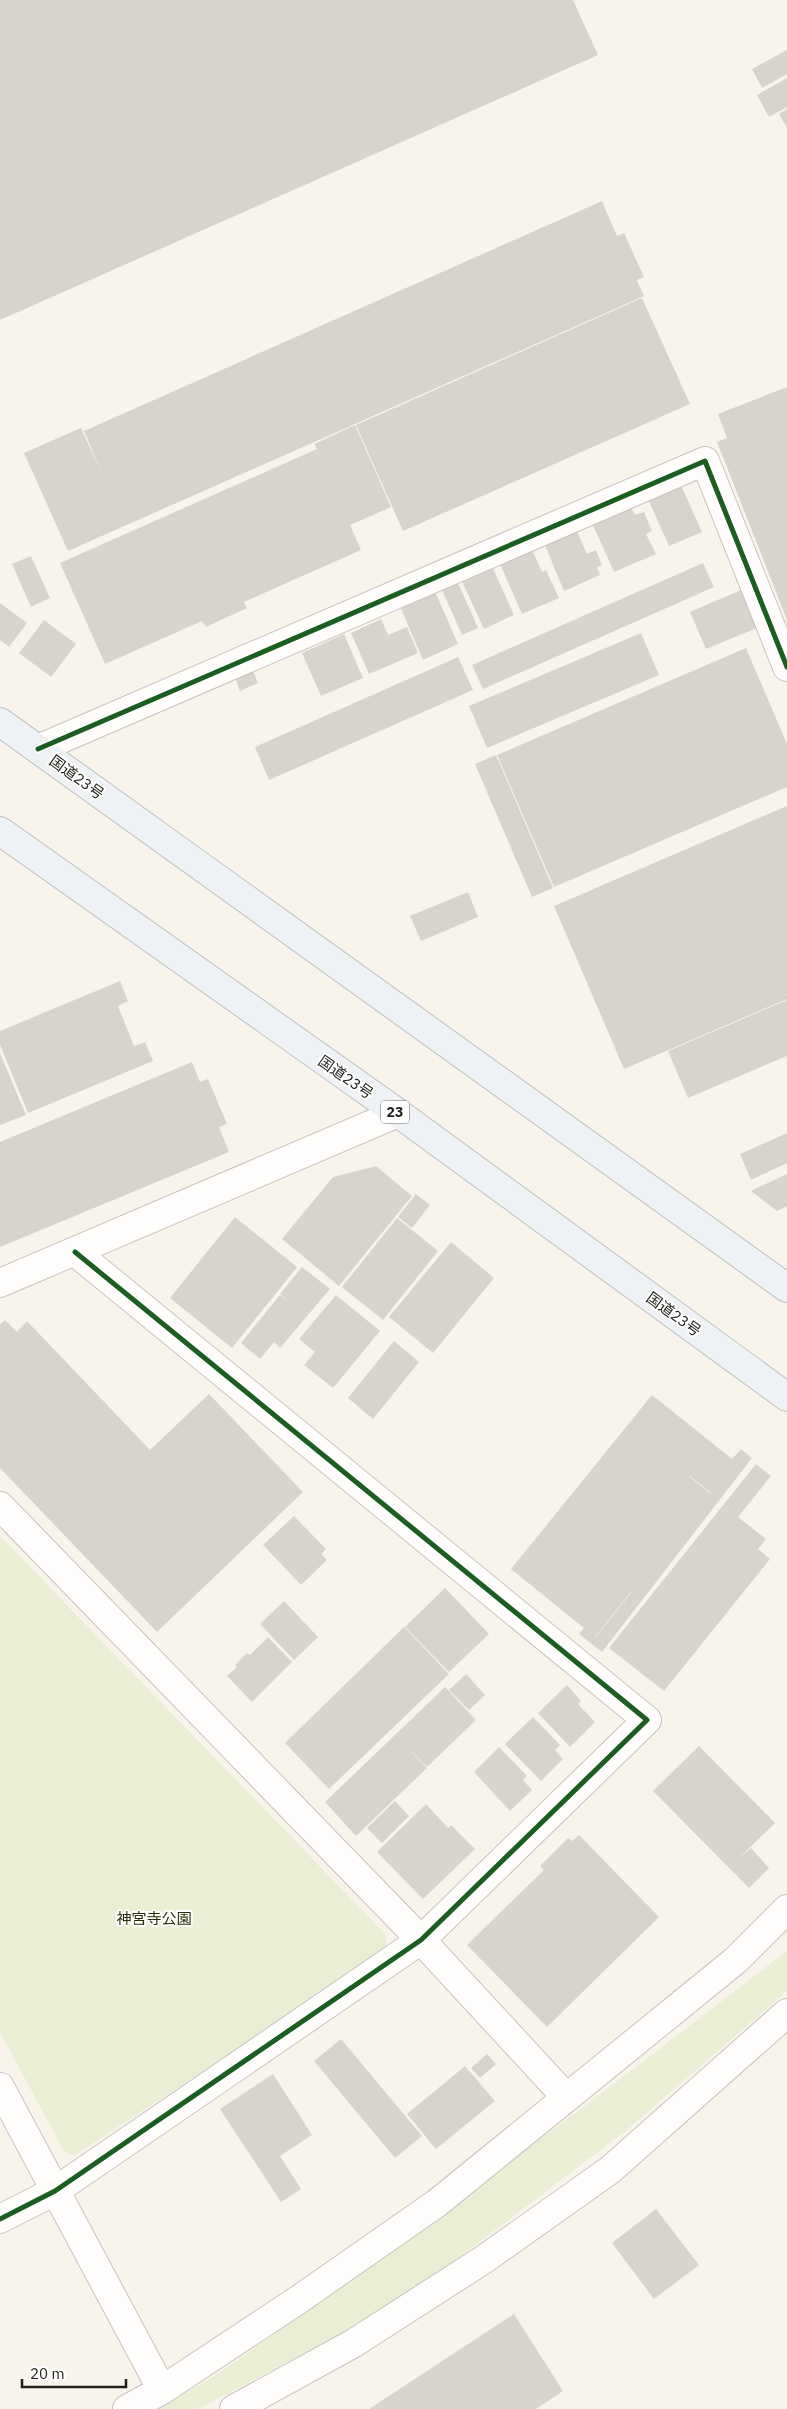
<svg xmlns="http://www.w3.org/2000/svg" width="787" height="2409" font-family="'IBM Plex Sans','Noto Sans JP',sans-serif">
<rect width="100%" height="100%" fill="#f8f4ec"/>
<path fill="#eaeed4" d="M0,1536L386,1935L387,1950L74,2156L64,2151L0,2032Z
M787,1951V1991L628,2129L440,2272L348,2330L198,2409H159L217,2374L367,2269L598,2096Z"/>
<path fill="#d7d4ce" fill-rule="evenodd" d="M0,0H573L598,55L0,320Z
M787,50V74L762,88L752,69Z
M787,78V107L769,117L757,95Z
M787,109V128L779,114Z
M602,201L617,236L624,233L644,277L637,280L644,296L68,551L24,453L81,428L102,474L84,431Z
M642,298L690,404L403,531L356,425Z
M787,387V620L717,442L727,438L718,414Z
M355,425L391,507L350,525L361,550L244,602L247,608L206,627L202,621L105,664L60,563L317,449L314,444Z
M680,483L702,532L669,546L647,497Z
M631,508L635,515L644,512L652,531L646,534L656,554L614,572L593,525Z
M576,529L587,554L596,550L602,565L597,567L600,575L564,591L544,543Z
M532,550L542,572L546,570L559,598L522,614L500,564Z
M31,556L50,598L31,607L12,564Z
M703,563L714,587L483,689L472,665Z
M491,564L514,615L484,629L460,577Z
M458,583L478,628L462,635L442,590Z
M434,589L458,644L423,660L399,604Z
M741,590L757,628L706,649L690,612Z
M0,603L27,623L9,647L0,640Z
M381,619L388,635L407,627L418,653L369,674L351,633Z
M44,620L76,644L51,677L19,653Z
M641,633L659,675L487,748L469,706Z
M344,634L363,678L321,696L302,653Z
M746,648L787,744V787L554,887L497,755Z
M458,657L473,690L269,780L255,747Z
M253,671L258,683L240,691L235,678Z
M496,755L553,888L532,897L475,764Z
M787,806V999L624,1069L554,906Z
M468,892L478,917L421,941L410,916Z
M120,981L128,1001L118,1006L134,1046L145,1042L153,1061L28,1113L0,1045V1031Z
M787,1000V1056L688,1098L668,1051Z
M0,1053L26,1115L0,1125Z
M192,1062L200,1082L208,1079L227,1124L219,1127L229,1152L0,1247V1142Z
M787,1133V1163L751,1180L740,1154Z
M376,1166L412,1196L339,1286L282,1239L333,1177Z
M787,1174V1206L777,1211L751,1191Z
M416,1194L430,1205L412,1228L398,1217Z
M235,1217L297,1267L232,1348L170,1298Z
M397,1218L438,1251L383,1320L342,1287Z
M451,1242L494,1278L433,1353L389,1317Z
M302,1267L330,1289L280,1348L274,1342L260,1359L241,1343L280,1295L294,1306L280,1294Z
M336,1295L380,1331L333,1388L304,1365L315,1352L299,1339Z
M5,1320L17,1332L27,1321L150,1450L209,1394L303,1492L157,1632L0,1468V1324Z
M394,1341L419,1362L373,1419L348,1398Z
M652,1395L732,1459L741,1449L752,1458L602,1652L579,1634L584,1628L511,1569ZM689,1476H690L711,1493V1494ZM631,1592V1593L595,1638V1637Z
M756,1464L771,1476L738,1517L766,1539L758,1549L770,1559L664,1691L609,1648Z
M294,1516L326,1549L321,1554L327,1560L301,1585L263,1545Z
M445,1588L489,1634L449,1672L405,1627Z
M284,1601L318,1637L294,1660L260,1624Z
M404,1627L449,1674L329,1789L285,1743Z
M268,1637L292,1662L252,1702L227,1676L237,1667L235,1665L247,1653L250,1655Z
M466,1674L485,1695L469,1710L449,1690Z
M567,1685L581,1701L578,1704L595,1722L570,1747L538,1713Z
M445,1687L476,1720L427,1767L401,1741L427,1768L356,1836L325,1802Z
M533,1717L560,1745L555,1750L563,1759L541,1781L505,1744Z
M699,1746L775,1823L738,1859L751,1848L769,1868L749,1888L653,1791Z
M499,1747L527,1776L523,1780L532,1790L510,1811L474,1772Z
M395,1801L409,1816L382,1843L367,1828Z
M426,1804L448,1828L451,1825L475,1849L423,1899L377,1852Z
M579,1835L659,1917L547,2027L467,1945L544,1870L540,1866L568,1838L572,1841Z
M341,2039L422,2136L395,2158L314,2061Z
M487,2054L496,2064L480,2078L471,2068Z
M465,2066L495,2101L436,2149L407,2114Z
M273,2074L312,2135L280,2156L301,2189L281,2202L220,2109Z
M656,2209L699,2265L654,2299L612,2243Z
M514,2314L563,2391L536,2409H369Z"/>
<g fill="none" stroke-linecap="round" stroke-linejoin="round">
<defs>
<path id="minor" d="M38,749L705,461L787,667
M0,1283L398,1113
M0,1506L421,1940L566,2097
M0,2087L162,2390
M0,2219L55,2191L421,1940L647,1720L75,1252"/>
<path id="tertiary" d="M127,2409L162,2390L298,2300L437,2203L736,1960L787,1909
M234,2409L354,2343L483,2260L610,2170L787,2013"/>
<path id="trunk" d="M0,722L787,1288
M0,831L398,1113L787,1397"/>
</defs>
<use href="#minor" stroke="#c6c3bd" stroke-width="30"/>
<use href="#tertiary" stroke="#c6c3bd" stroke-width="30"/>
<use href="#trunk" stroke="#bcbfbf" stroke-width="30"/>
<use href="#minor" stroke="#fefdfc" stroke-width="28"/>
<use href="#tertiary" stroke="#fefdfc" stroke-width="28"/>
<use href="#trunk" stroke="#eef2f4" stroke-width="28"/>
<defs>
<path id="cycleway" d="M38,749L705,461L787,667
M0,2219L55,2191L421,1940L647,1720L75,1252"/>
</defs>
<use href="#cycleway" stroke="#fff" stroke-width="8"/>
<use href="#cycleway" stroke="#1b5e20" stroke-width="5"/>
</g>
<g text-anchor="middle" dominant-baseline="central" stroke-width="4" stroke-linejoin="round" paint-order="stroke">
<rect fill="#fff" stroke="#64625e" stroke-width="1" x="381" y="1100.5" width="28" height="23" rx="4"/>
<g font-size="14" font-weight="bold" fill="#211f19">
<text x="395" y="1112">23</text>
</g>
<g font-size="15" fill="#211f19" stroke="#fff">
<text transform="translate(77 777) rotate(36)">国道23号</text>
<text transform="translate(346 1077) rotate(35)">国道23号</text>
<text transform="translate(674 1314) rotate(36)">国道23号</text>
</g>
<g font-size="15" fill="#262f00" stroke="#fff">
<text x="154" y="1918">神宮寺公園</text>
</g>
</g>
<path d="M22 2379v8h104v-8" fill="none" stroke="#211f19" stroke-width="2.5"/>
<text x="30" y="2379" font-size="15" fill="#211f19" stroke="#ffffff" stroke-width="4" paint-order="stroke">20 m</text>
</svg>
